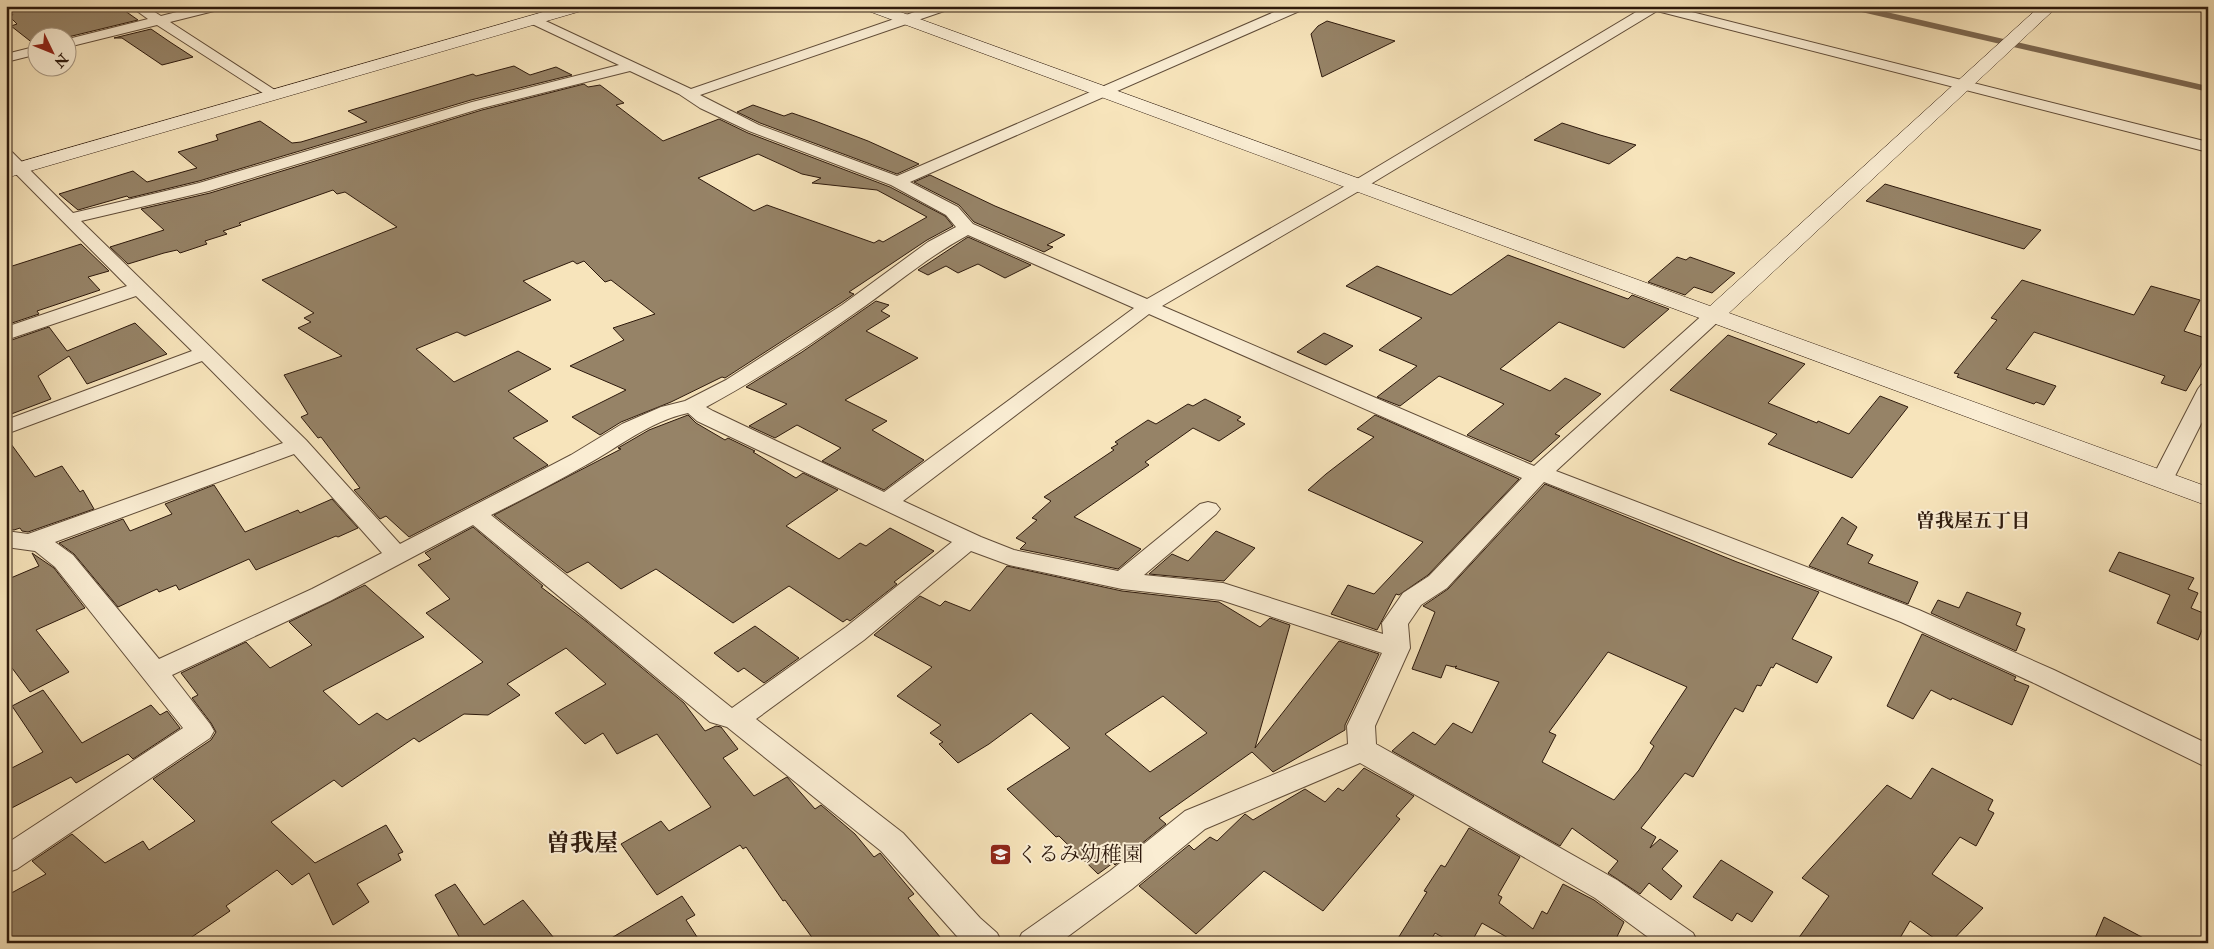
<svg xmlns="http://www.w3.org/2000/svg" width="2214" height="949" font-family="'IM FELL Double Pica','Noto Serif JP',serif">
<rect width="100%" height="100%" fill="#f7e4bb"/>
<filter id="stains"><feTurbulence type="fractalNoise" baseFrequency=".004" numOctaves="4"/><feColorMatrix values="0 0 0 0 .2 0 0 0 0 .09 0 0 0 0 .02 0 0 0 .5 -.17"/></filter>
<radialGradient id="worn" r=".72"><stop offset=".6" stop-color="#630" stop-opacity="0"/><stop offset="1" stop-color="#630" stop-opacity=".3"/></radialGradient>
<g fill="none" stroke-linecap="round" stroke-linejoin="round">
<path stroke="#7d6952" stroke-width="5.5" d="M1848,6L2208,89"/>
</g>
<path fill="#968367" stroke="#2d190c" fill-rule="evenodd" d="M6,6H118L138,20L68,37V35L59,38H38V43L34,44L11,26L17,24L9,16L13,15Z
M1327,21L1395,41L1322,77L1311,34L1318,26Z
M151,29L170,42L193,57L162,65L122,38H114Z
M514,66L530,75L556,67L572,75L471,100L199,181L129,198L127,196L78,210L59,194L133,171L147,182L197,168L178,152L218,140L216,135L260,121L292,143L301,142L367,122L348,111L473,74L476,76Z
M584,84L588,87L600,85L624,103L616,105L663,141L719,119L748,133L890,187L945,216L953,226L927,240L849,292L854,294L841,303L725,378L722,377L671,402L621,422L600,435L572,417L626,390L570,366L624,340L613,328L655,314L611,280L605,282L584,261L577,264L573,261L523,281L551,300L465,336L457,332L416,349L454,382L518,351L551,369L508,391L548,421L513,438L548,465L409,537L386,516L380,519L354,490L360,488L321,437L318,438L301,417L308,414L284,375L342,356L298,328L311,322L304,318L314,313L262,280L397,227L345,192L337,194L333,190L239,223L241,225L223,231L227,234L205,241L207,244L180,253L177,250L164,253L128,264L110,247L164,230L141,209L210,193L482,110ZM758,154L802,174L821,178L812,183L877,190L927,217L883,242L879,240L874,243L767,205L754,211L698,178Z
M753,105L784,116L792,113L815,121L868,141L919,164L897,174L760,123L737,112Z
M1562,123L1600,135L1636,145L1609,164L1534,140Z
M930,175L995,206L1065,235L1047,245L1053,247L1044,252L974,222L959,205L914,182Z
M1885,184L2041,230L2024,249L1866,201Z
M968,237L1031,265L1005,278L978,264L958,273L946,266L928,275L918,270Z
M81,244L109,271L88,277L100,290L37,311L39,314L6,325V268Z
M1508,255L1628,299L1632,295L1669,309L1624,348L1559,322L1500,369L1550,391L1565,378L1601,394L1555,434L1560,436L1531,462L1467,435L1504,404L1439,376L1400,406L1377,397L1417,366L1379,350L1422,318L1346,286L1377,266L1451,295Z
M1677,257L1686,260L1690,257L1735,273L1712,293L1694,287L1685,295L1648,282Z
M2022,280L2134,315L2151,286L2200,300L2184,331L2208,339V353L2186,391L2161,383L2165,376L2034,332L2006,369L2056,386L2044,405L2036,402L2034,404L1957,377L1959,374L1954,373L1997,320L1991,318Z
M876,301L889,305L881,311L890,316L866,331L918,358L845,400L887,421L872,430L924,460L884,490L822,461L841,448L797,425L775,438L749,426L787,404L746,387L802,352Z
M135,323L167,354L87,384L69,356L38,376L51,399L6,416V342L49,327L67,351Z
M1324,333L1353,346L1326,365L1297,352Z
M1728,335L1805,364L1768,403L1817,423L1818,421L1849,434L1880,396L1908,407L1852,478L1768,444L1777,434L1670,390Z
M1205,399L1241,417L1237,420L1245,424L1219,441L1193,428L1145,462L1149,465L1074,517L1141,549L1118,569L1020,549L1026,543L1016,538L1037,520L1032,518L1051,501L1044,497L1114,450L1111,448L1118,444L1115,442L1148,420L1156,424L1188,404L1193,406Z
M688,415L696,423L725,440L728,438L755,451L753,452L796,478L803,473L838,490L786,526L839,559L860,543L866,546L890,528L934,551L894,582L897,584L850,621L847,619L843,622L789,586L733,623L656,569L621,589L588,562L567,573L494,515L621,449L618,448L649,430Z
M1375,415L1519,479L1428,575L1399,595L1396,594L1377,630L1331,614L1348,585L1374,594L1423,542L1308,490L1326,474L1374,437L1357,429Z
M6,437L35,477L62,466L80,492L83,490L94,509L28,532L22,531L20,528L14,530L6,529Z
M1545,484L1737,562L1819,592L1792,639L1832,657L1817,683L1776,663L1773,668L1771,667L1761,686L1757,685L1743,712L1735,708L1693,777L1685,773L1641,828L1656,837L1650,848L1660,839L1678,851L1662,869L1682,886L1671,900L1649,883L1640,894L1608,873L1618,861L1572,828L1560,846L1392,751L1413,732L1435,745L1453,723L1472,733L1499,682L1455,668L1457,666L1454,667L1446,665L1441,678L1412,669L1435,612L1423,606L1448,589ZM1608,652L1687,687L1650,743L1654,746L1639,770L1614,800L1542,762L1556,735L1549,732Z
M214,485L245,532L298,510L300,513L332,499L358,528L338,537L336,536L256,570L249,559L179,590L176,585L159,592L157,589L118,607L74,554L59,543L123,519L130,531L172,514L165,504Z
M1842,517L1857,527L1847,544L1873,555L1868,563L1918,582L1908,604L1809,566Z
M473,527L543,586L541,587L587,622L684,703L705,731L716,726L721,727L738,749L723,758L754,796L787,777L815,809L821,805L855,834L874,857L880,853L914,894L908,898L945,943H816L785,900L783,901L746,847L743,849L740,845L657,895L621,844L661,821L669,831L711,807L657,734L617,754L603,733L585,744L555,713L606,684L566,648L507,684L520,695L488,715L464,714L419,742L414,738L342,787L334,780L271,822L315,863L386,825L403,852L398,854L401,860L357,884L369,902L333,925L309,873L292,885L277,870L226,906L230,911L183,943H6V896L46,874L32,861L72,834L105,863L143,841L149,850L195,821L153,779L211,740L216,732L211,723L192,698L198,695L181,673L246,642L270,668L312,645L289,622L365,585L424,637L323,691L359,725L377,713L387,720L483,662L426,613L450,599L418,565L431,559L425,553Z
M1216,531L1255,548L1224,581L1149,574L1172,554L1188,561Z
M2119,552L2194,578L2188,589L2198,593L2191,608L2208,615L2198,640L2157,623L2170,595L2109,571Z
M32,553L54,568L85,608L36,630L69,672L30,692L6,660V580L39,566Z
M1007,566L1122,591L1219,602L1260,627L1270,618L1290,625L1255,748L1339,641L1379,654L1345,725V730L1273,772L1252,752L1159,818L1166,824L1115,865L1113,863L1098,874L1059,836L1056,837L1007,789L1070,748L1031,713L989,744L958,763L939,744L943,742L930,733L941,725L897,696L932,667L874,635L920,596L940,606L945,601L970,611ZM1163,696L1207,733L1150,772L1105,734Z
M1967,592L2021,613L2016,625L2025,629L2016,651L1931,613L1938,600L1959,608Z
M755,626L799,658L764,683L744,668L738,672L714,653Z
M1922,634L2016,677L2014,680L2029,686L2012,725L1952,698L1951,700L1931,690L1913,719L1887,706Z
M43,690L82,743L151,705L160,715L167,711L180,728L133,759L128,754L76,783L71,777L6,811V771L43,752L12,706Z
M1364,768L1414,796L1396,816L1400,819L1323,911L1264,871L1196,934L1139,886L1189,845L1194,850L1210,837L1217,841L1245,814L1253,820L1305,789L1325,802L1338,788L1343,791Z
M1932,768L1993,800L1988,810L1994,813L1976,846L1960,837L1932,874L1983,908L1950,943H1941L1910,921L1897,943H1795L1829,896L1802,878L1887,785L1911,799Z
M1469,828L1520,857L1498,895L1502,897L1499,903L1533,929L1542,911L1547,914L1563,884L1594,900L1624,922L1614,943H1517L1482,923L1471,943H1453L1435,933L1429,943H1395L1427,892L1424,891L1441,865L1445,867Z
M1721,860L1773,892L1752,922L1737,913L1732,921L1693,897Z
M455,884L484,925L523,900L558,943H457L461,940L435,895Z
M682,896L695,915L686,920L701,943H603Z
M2104,917L2153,943H2093Z"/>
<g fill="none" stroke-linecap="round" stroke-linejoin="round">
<defs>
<path id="street" d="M130,6H145L161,16L200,6H223L222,9L170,22L281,94L279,97H269L157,25L68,47V39L148,19Z
M932,6H951L950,9L700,95L759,125L897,176L1288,6H1305L1304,9L910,182L958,207L973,224L1147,299L1352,182L1646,6H1668L2208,142V152L1657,11L1364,188L1162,306L1534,466L1707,311L1714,309L1721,311L1724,315L1721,319L1556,471L1919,610L2054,670L2208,744V768L2036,684L1901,622L1544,482L1447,588L1421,605L1408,624L1410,648L1375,726L1376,744L1617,880L1693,933L1698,943H1656L1595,898L1360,763L1205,829L1132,889L1059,943H1017L1022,933L1110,871L1185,811L1348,744L1347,726L1382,653L1221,600L1122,589L1009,565L971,551L864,640L756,719L903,833L980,918L997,933L1002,943H963L881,851L727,727L710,722L473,525L330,601L172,675L210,724L214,731L210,738L17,869L6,873V844L183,728L55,567L35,551L6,547V531L28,534L283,443L202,361L6,434V420L192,351L136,296L6,340V327L127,286L6,164V150L12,152L73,213L199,183L472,102L619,65L530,23L528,20L535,16L691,89ZM630,71L679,94L700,108L749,131L891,185L946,215L956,227L928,242L842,305L726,380L685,401L661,407L622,424L571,455L400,544L306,440L81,221L209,191L482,108ZM968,235L1134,308L884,492L713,411L706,407C758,379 807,347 855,313C893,287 927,257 968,235ZM1149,314L1522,478L1429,576L1403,593L1382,623L1383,634L1223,583L1144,575L1216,514L1220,509L1216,504L1208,502L1200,504L1118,571L1014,550L981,537L903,501ZM688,413L697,421L952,542L846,627L732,708L491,515C523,499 555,483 586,465C619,447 650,421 688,413ZM294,454L382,553L312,589L159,659L73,555L55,542Z
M38,46V54L6,62V54Z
M2208,383V410L2173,480L2170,485L2162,487L2154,485L2151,480L2198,389L2201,385Z"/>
<path id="secondary" d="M564,6H590L588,9L6,178V166Z
M861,6H884L1710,306L2040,6H2058L1729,313L2208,487V506L863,9Z"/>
</defs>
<use href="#street" stroke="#604c38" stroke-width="2"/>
<use href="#secondary" stroke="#2d190c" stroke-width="1"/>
<use href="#street" fill="#faedd3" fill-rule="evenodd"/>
<use href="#secondary" fill="#faedd3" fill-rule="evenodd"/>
</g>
<defs>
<symbol id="school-square" viewBox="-11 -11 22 22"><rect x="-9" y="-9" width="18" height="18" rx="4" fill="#8f2418" stroke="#faedd3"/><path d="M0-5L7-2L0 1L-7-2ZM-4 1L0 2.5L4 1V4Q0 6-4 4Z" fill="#fff"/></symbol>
</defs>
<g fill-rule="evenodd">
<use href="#school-square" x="988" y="842" width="25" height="25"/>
</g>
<g text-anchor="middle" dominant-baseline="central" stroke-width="4" stroke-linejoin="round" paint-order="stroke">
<g font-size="19" font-weight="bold" fill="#2d190c" stroke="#faedd3">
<text x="1973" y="521">曽我屋五丁目</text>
</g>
<g font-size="21" fill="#2d190c" stroke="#faedd3" text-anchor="start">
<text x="1017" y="854">くるみ幼稚園</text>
</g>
<g font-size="24" font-weight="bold" fill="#2d190c" stroke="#faedd3">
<text x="582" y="843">曽我屋</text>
</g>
</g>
<rect width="2214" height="949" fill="none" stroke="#f7e4bb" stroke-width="25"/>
<rect x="8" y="8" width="2199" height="934" fill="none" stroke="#2d190c" stroke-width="2.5"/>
<rect x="12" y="12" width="2189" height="924" fill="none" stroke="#2d190c"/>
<g transform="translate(52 52) rotate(133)"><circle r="24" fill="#faedd3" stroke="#a89883"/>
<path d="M0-4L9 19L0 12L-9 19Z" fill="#8f2418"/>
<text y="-8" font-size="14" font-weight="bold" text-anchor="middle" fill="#2d190c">N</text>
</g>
<rect width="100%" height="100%" filter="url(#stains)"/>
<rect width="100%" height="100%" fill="url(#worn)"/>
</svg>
